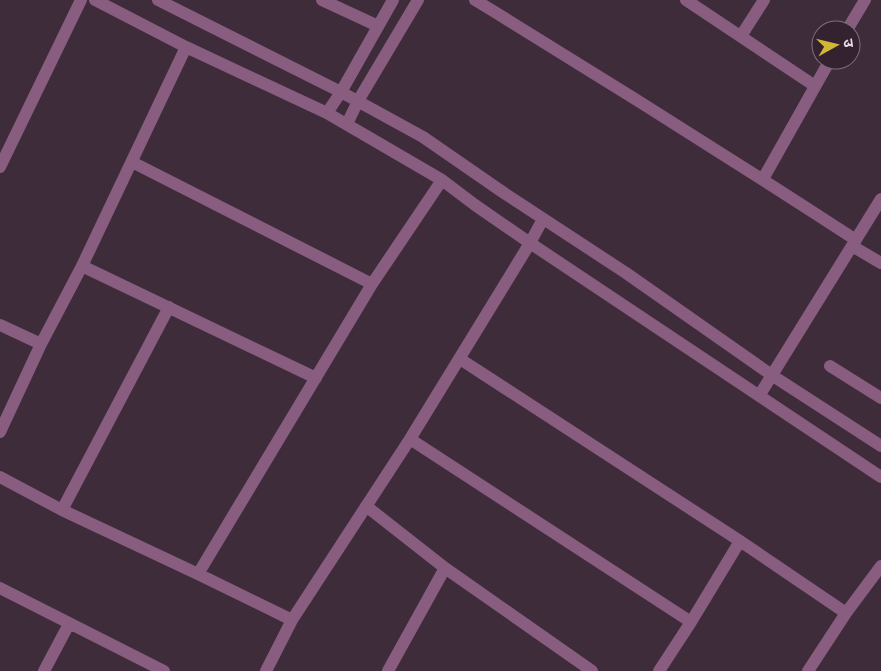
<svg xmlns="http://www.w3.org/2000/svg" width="881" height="671" font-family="Inter,'Noto Sans Devanagari',sans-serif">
<rect width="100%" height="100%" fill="#3f2c3b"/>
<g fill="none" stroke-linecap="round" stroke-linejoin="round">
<path stroke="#885d80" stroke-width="12" d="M95,0L186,47L327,113L442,180L475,205L530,243L881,477
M158,0L341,92L423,137L504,193L626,273L773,376L881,446
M322,0L378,26
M475,0C603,78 730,158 856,240
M686,0L815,86
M847,30L865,0
M741,36L764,0
M327,113L341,92L393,0
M347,124L358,101L418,0
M132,162L372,284
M0,167L81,0
M763,179L830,60
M852,246L881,263
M82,266L316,378
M0,325L41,344
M460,359L740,541L846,613
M830,366L881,398
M759,396L881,199
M0,432L41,344L82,266L186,47
M410,439L691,622
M0,477L62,510L198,574L292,620
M366,506L445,568L592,671
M62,510L169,307
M198,574L372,284L442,180
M0,588L164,671
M44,671L69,624
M266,671L292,620L410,439L530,243L543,219
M388,671L445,568
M659,671L691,622L740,541
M808,671L846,613L881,566"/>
</g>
<g transform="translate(836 45) rotate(82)"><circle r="24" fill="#342231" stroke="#7e6e7b"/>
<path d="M0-4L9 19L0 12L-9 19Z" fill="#d1b736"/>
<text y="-8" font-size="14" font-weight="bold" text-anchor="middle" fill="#ecdfe9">उ</text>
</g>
</svg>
